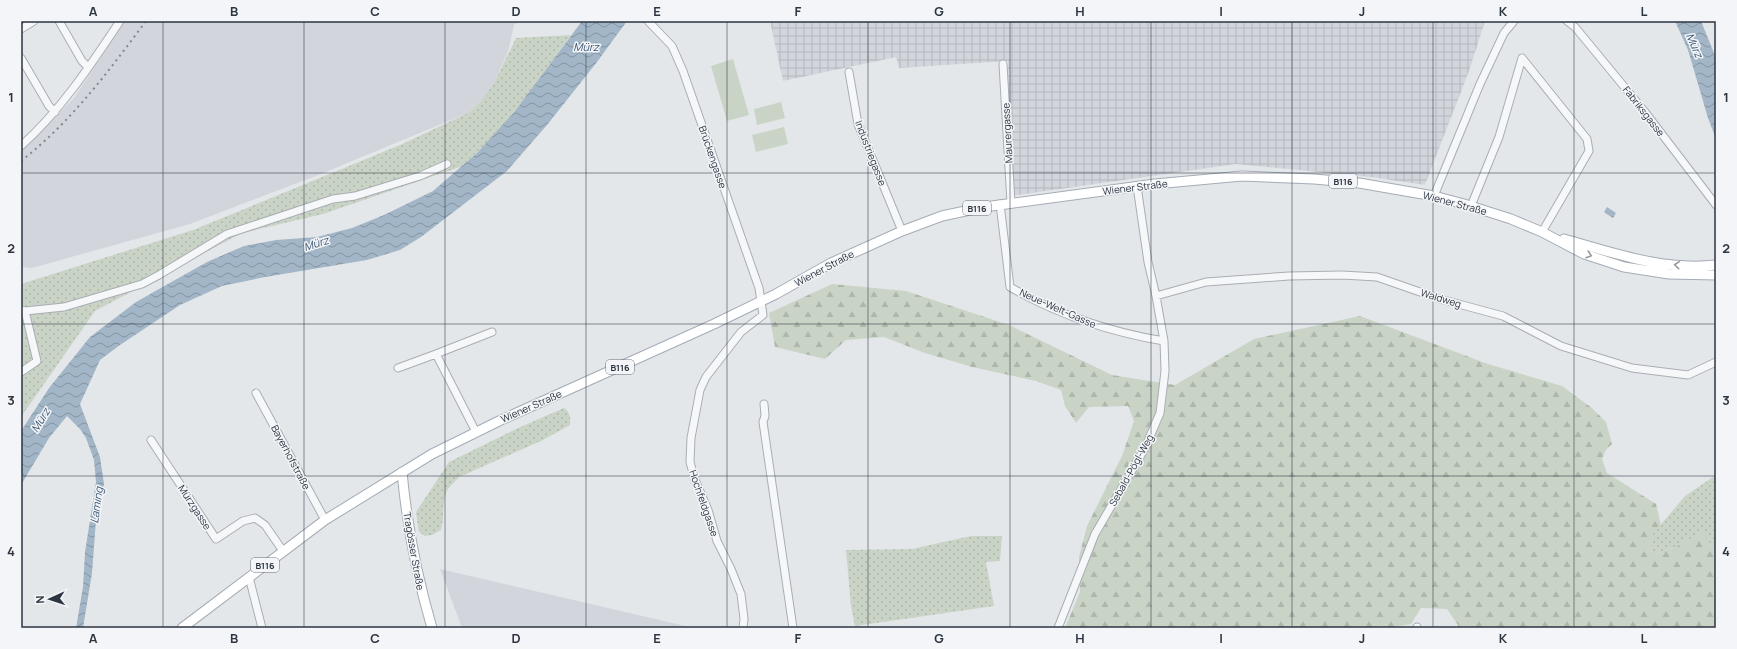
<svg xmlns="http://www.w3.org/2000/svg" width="1737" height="649" font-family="Manrope,sans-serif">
<defs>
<pattern id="industrial-grid" width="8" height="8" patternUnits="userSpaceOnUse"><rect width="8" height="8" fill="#d2d6dc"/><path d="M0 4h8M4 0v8" fill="none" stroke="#b5b8be"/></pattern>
<pattern id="grass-dots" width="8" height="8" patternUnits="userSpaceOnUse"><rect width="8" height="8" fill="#cad4c6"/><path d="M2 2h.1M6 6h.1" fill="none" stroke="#aeb7ab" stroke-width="1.8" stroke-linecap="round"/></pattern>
<pattern id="forest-firs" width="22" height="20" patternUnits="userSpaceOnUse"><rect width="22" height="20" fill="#cad4c6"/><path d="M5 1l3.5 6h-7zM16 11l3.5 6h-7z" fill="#aeb7ab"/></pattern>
<pattern id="water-waves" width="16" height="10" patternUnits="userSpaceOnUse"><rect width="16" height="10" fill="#a2b6c7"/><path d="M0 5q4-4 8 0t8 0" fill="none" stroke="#8495a3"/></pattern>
</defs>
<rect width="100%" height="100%" fill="#e4e7ea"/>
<path fill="#d2d6dc" d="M125,21H521L514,25L508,52L493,85L481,101L468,113L321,174L190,224L32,268L21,267V150L32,141L74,98Z
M440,569L694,628H462Z"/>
<path fill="url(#industrial-grid)" d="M770,21H1485L1469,71L1425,185L1371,177L1236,164L1010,196L1008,61L899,68L896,57L783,81Z"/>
<path fill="url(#grass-dots)" d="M571,35C537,81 505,131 460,167L323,214L242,233L95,311L21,417V284L193,230L400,145L468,113L481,101L493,85L516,38Z
M564,408C570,412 571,419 570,425L543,440L459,477C456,481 451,485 448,489C441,501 445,517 441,530L432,535L425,536L419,532L416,512L449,462L516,429Z
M1716,475V547L1710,544L1701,533L1676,547L1653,555L1652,535L1685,496Z
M971,536H1002L1000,561L986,562L994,606L855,626L851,606L846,550L912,549Z"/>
<path fill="url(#forest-firs)" d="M832,284L906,291L1009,325L1112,375L1175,385L1254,339L1360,316L1488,364L1562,386L1592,408L1606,422L1612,444L1606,450L1602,459L1607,473L1656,504L1661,525L1652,535L1653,555L1676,547L1702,532L1710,543L1716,547V628H1458V625L1447,609L1421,608L1411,624L1389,628H1065L1080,592L1079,557L1087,526L1122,456L1134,421L1128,406L1089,407L1076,423L1065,406L1061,390L1036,381L972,367L925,353L884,337L846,340L825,359L775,347L769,313Z"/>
<path fill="#cad4c6" d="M733,59L749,115L727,121L711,66Z
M781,102L785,118L757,125L754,109Z
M784,127L788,144L756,152L752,135Z"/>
<path fill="url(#water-waves)" d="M582,21H627L597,62L547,125L507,171L421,237L400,250L367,260L265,277L222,286L180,305L120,345L100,360L80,404L100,457L104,484L96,520L92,573L83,628H76L83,587L85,552L96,482L94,460L86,438L80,429L67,416L49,438L21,485V431L49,388L90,337L136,302L207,262L244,246L276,240L317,237L352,228L384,215L433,191L478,152L515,111Z
M1675,21H1701L1716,58V139L1708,118L1688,50Z
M1607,207L1616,213L1613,218L1604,212Z"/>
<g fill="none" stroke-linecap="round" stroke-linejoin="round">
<defs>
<path id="minor" d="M59,21L82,61L88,67
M648,21L672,46L683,71L759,288L763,315L741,332L706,377L700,390L691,438L690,462L695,480L708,510L717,541L731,569L741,594L744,619L743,628
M1567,21L1575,27L1645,112L1716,205
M21,29L34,21
M21,58L49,106L55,112
M1522,58L1587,139L1589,151L1542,232
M1003,64L1011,203
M849,72L858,124L902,231
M21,146C61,110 90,66 120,21
M1434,196L1480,84L1504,33L1514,21
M1000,204L1010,287C1057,314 1110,332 1164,341
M1471,206L1499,137L1522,58
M1156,296L1206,282L1289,276L1342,275L1377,277L1440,299L1503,316L1561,346L1632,368L1688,375L1716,362
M25,311L64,307L142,284L159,275L227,234L333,199L355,196L420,176L447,164
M436,354L492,332
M398,368L436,354L476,432
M21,372L37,361L25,311L21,310
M256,393L325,520
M764,404L765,416L763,422L793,628
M151,440L216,539L243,521L255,518L265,525L283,551
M249,577L262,628
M1417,627V628
M1058,628L1095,534L1145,448L1160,413L1165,371L1164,341L1156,296L1148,262L1137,186"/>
<path id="major" d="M1564,239C1614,253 1663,271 1716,265
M402,472C407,526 417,577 432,628
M182,628L325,520L432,454L501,420L714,324L776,294L831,263L902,231L942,216L984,207L1155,184L1242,176L1314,179L1359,183L1434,196L1464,204L1511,219L1542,232L1584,254L1624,267L1669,274L1716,275"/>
</defs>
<use href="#minor" stroke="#a9aeb4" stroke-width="9"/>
<use href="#major" stroke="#a4acb5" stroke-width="11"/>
<use href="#minor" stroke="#f6f7f9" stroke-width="7"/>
<use href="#major" stroke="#fff" stroke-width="9"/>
<path stroke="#7e8793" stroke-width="2" stroke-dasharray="2 4" stroke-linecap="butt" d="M21,161C71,122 108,72 146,21"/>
</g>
<defs><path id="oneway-chevron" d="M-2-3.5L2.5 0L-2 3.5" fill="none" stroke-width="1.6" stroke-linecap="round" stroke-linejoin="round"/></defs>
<g stroke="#969aa0">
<use href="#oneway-chevron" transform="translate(1589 255) rotate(19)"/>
<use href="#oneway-chevron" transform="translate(1677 265) rotate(-175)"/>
</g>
<path fill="none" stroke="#2d3541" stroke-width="1" stroke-opacity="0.55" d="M163,21V628M304,21V628M445,21V628M586,21V628M727,21V628M868,21V628M1010,21V628M1151,21V628M1292,21V628M1433,21V628M1574,21V628M21,173H1716M21,324H1716M21,476H1716"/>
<g text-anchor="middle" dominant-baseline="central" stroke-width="3" stroke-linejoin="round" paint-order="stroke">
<g fill="#f3f5f8" stroke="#686f78" stroke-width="1">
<rect x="1329" y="174" width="28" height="14" rx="3"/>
<rect x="963" y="201" width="28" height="14" rx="3"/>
<rect x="606" y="360" width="28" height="14" rx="3"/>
<rect x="251" y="558" width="28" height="14" rx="3"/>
</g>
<g font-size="9" font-weight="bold" fill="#2d3541">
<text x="1343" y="181">B116</text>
<text x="977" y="208">B116</text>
<text x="620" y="367">B116</text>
<text x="265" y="565">B116</text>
</g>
<g font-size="10" fill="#2d3541" stroke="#f3f5f8">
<text transform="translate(1644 111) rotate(52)">Fabriksgasse</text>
<text transform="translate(1007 133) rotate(-93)">Maurergasse</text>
<text transform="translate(871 153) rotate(69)">Industriegasse</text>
<text transform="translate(713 157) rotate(71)">Brückengasse</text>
<text transform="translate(1135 187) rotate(-7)">Wiener Straße</text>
<text transform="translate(1455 203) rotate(15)">Wiener Straße</text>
<text transform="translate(824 268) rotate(-28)">Wiener Straße</text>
<text transform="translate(1441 298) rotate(17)">Waldweg</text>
<text transform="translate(1058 308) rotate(24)">Neue-Welt-Gasse</text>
<text transform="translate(531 406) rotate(-24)">Wiener Straße</text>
<text transform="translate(291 457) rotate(62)">Bayerhofstraße</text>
<text transform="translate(1131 470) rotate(-61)">Sebald-Pögl-Weg</text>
<text transform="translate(704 503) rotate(71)">Hochfeldgasse</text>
<text transform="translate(195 507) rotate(57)">Mürzgasse</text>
<text transform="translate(414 551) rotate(80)">Tragösser Straße</text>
</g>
<g font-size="11" font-style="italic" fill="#3a5672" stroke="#f3f5f8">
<text transform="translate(1695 45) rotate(66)">Mürz</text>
<text x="586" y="46">Mürz</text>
<text transform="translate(316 243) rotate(-18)">Mürz</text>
<text transform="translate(40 420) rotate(-59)">Mürz</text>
<text transform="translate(96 505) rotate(-82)">Laming</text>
</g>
</g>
<rect width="1737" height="649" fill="none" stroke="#f3f5f8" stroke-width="44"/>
<g transform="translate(50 599) rotate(267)" stroke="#f3f5f8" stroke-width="3" paint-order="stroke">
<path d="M0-3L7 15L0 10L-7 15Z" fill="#2d3541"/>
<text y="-6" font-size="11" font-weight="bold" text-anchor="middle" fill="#2d3541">N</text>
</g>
<rect x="22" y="22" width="1693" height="605" fill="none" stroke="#2d3541" stroke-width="1.5"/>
<g font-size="13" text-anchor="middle" font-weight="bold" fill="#2d3541">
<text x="93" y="16">A</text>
<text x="234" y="16">B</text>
<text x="375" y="16">C</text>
<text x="516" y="16">D</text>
<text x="657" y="16">E</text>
<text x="798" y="16">F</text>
<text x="939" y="16">G</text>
<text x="1080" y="16">H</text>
<text x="1221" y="16">I</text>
<text x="1362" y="16">J</text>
<text x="1503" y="16">K</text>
<text x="1644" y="16">L</text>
<text x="11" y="102">1</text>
<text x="1726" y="102">1</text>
<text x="11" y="253">2</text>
<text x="1726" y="253">2</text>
<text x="11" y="405">3</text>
<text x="1726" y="405">3</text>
<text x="11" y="556">4</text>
<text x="1726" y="556">4</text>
<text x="93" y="643">A</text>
<text x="234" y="643">B</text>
<text x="375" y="643">C</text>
<text x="516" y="643">D</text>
<text x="657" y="643">E</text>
<text x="798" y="643">F</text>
<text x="939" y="643">G</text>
<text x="1080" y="643">H</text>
<text x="1221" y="643">I</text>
<text x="1362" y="643">J</text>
<text x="1503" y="643">K</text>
<text x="1644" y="643">L</text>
</g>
</svg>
